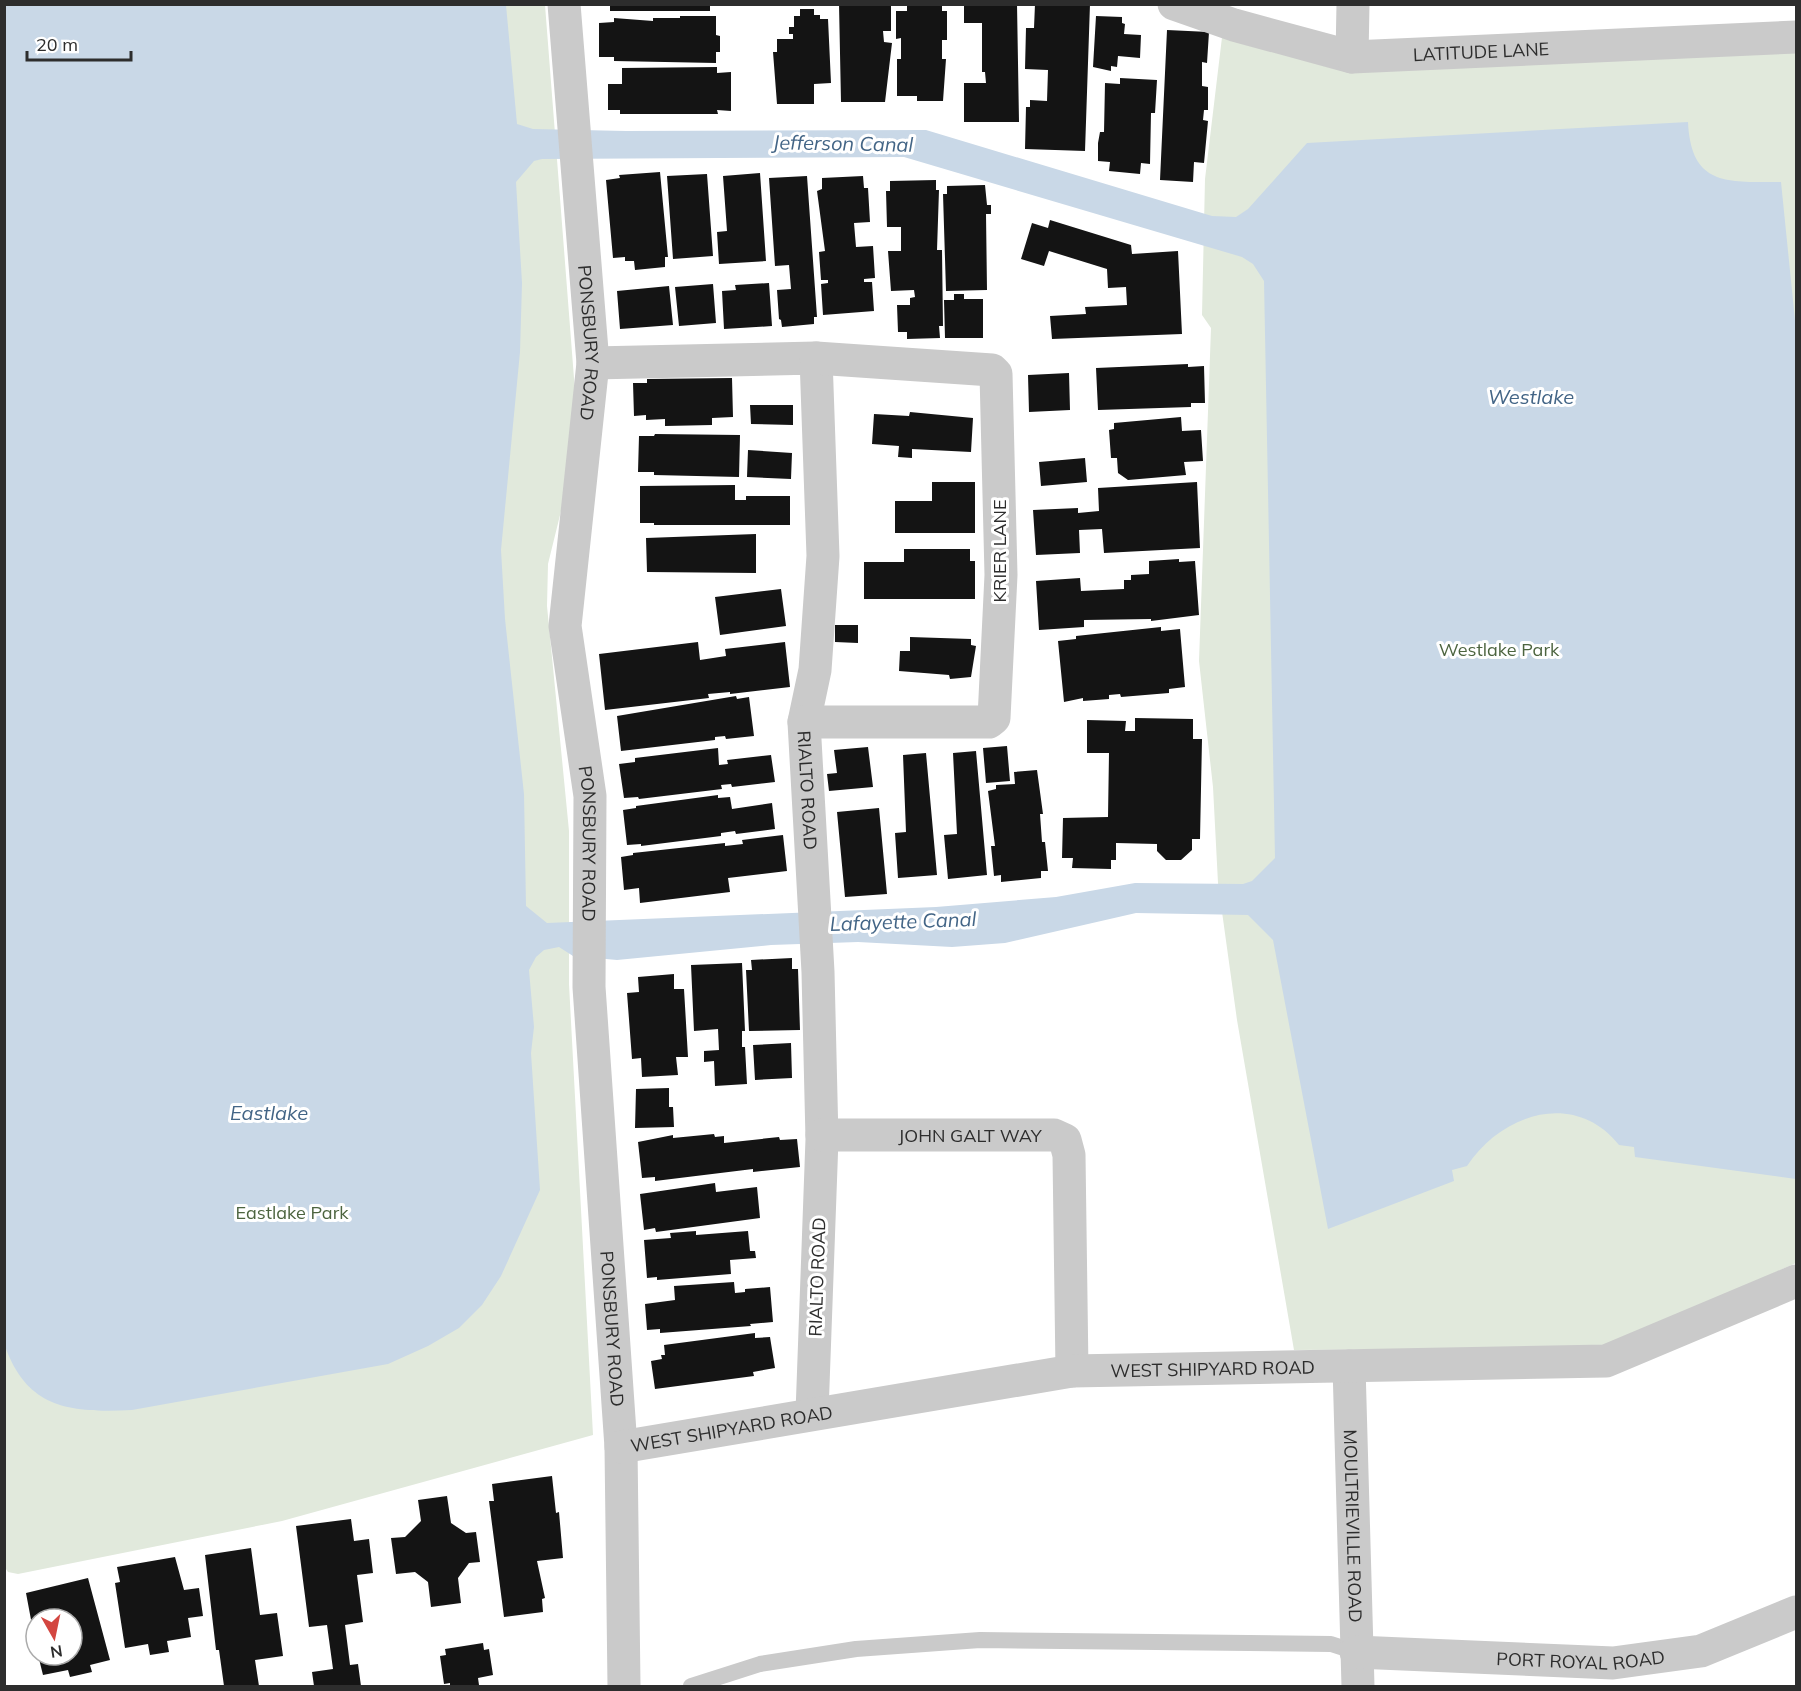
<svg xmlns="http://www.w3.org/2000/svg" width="1801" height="1691" font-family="Mulish,sans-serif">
<rect width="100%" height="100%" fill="#fff"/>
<path fill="#e1e9dc" d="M4,5H545L576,404L562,507L548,564L547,606L569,831V984L593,1435L282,1521L18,1574L8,1572L4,1566Z
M1223,29L1322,65L1796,44V1263L1673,1318L1599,1348L1294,1350L1237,1020L1218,883L1213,787L1199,661L1211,328L1202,315L1205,179Z"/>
<path fill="#c9d8e7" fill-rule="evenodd" d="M4,5H506L517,124L533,129L626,131L926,130L1212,216L1236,217L1248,209L1307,143L1688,122C1691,187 1728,182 1781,182L1796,330V1179L1635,1157L1634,1147L1619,1145C1575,1090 1502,1113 1467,1166L1452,1170L1454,1181L1328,1229L1273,940L1248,915L1136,913L1005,943L952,947L858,942L771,945L617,960L573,956L559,947L544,950L536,957L529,970L534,1027L531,1053L540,1190L501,1276L482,1305L459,1328L428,1346L388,1364L132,1410C70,1413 26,1409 4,1343ZM904,157L1242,257L1253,264L1264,281L1275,858L1252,881L1243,884L1135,883L1056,897L936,907L547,923L526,906L524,794L505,619L501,550L520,352L522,283L516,182L534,161L542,159Z"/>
<path fill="#141414" d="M610,4H710V11H610Z
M839,4H891V31H883L884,42L892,43L885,102H841Z
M964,4H1017L1019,122H964V83H986L985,72H982V23H964Z
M1035,4H1090L1085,151L1025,149L1026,107H1030V100L1047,101L1048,70L1025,69L1026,28H1034Z
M907,5H942V11H947V40H942V59H946L943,101H917V96H897V59H901V38L896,39V11H907Z
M800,9H814V15H820V19H828L831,83L814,84V104H777L773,52H777V39H793V34H789V27H794V16H800Z
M680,16H716V35L720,36V52H716V63L614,61V57H599V23L614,22V18L653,21V18H680Z
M1096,16L1122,17V23L1125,24L1124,34L1141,35L1140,58L1118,56L1117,67L1111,66V71L1093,67Z
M1167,30L1209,32L1207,63L1202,62V86L1208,87V110H1204L1203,120L1208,121L1204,163L1194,162L1193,182L1160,180Z
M717,67V73L731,72V111L717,110L718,114H620V110H608V84H622V68Z
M1120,78L1157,80L1155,113H1151L1150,164L1141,163L1140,174L1109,171L1110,162L1098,161V143L1100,132H1104L1105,83L1120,84Z
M660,172L668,257H665V267L635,270L634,261H625V257L613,258L606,180L620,178L619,175Z
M760,173L766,261L719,264L717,232L727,231L723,176Z
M707,174L713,256L673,259L667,176Z
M807,176L817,317H814V324L782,327L781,320L779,319L777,290L791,289L789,265L775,266L769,178Z
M863,176L864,188H868L870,222L854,223L856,247L873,246L875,278L864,279V282H872L874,311L823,315L821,284L828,283V280H821L819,252L825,251L817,191L822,189V178Z
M936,180V190H939L937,250H942L943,326H939L940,338L907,339V332H898L897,305H910V298L915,297L914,290L891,291L888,251H901V227H887L886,191H890V181Z
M985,185L987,205H991V214H986L987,290L946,291L943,194H947V186Z
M1050,220L1131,245L1132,254L1178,251L1182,334L1052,339L1050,316L1086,314L1085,307L1127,305L1126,287L1108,288L1107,269L1049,251L1044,266L1021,259L1032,223L1048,228Z
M769,283L772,326L724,329L722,291L736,290L735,285Z
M713,284L716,323L679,326L675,287Z
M669,286L673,325L620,329L617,291Z
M954,294H964V299H983V338H945L944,300H954Z
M1188,364V367L1204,366L1205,403H1191V407L1098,410L1096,368Z
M1069,373L1070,410L1029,412L1028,375Z
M732,378L733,417L712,418V425L665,426V419L646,420V415L634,416L633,383H647V379Z
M750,405H793V425L751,424Z
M910,412L973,418L971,452L912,449V458L898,457L899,446L872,444L874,414L909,416Z
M1181,417L1182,431L1201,430L1203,461L1184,462L1186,475L1128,480L1118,473L1117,458H1111L1109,430L1114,429V423Z
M655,434L740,435L739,477L654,475V472H638L639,436H654Z
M748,450L792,453L791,479L747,477Z
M1085,458L1087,482L1041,486L1039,462Z
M932,482H975V533H895V501H932Z
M1197,482L1200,548L1104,553L1102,529L1079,530L1080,553L1036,555L1033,510L1078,508V513L1099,511L1098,488Z
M735,485V500H746V496H790V525H654V523H640V486Z
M756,534V573L647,572L646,538Z
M904,549H970V561H975V599H864V562H904Z
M1179,559V562L1195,561L1199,615L1151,621V619L1084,620V627L1039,630L1036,581L1080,578L1081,591L1124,589V580H1131V575L1149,574V561Z
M781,589L786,626L720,635L715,597Z
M835,625H858V643L835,642Z
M1161,627V631L1180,629L1185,687L1169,689V693L1121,697L1120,694L1109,695V699L1083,701V698L1064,702L1058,641L1076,639V636Z
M910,637L971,639V645L976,646L971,677L950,679L949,675L899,671L900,651H910Z
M698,642L700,660L726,656L725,649L785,642L790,687L730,694V692L708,694L709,698L605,710L599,654Z
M736,696L737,699L749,697L754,736L726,739L725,736L715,737V740L621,751L617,716Z
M1135,718L1193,719V739H1202L1200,839H1192V850L1181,860H1166L1157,851V844L1116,843V860H1111V869L1072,868L1073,858H1062L1063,818L1108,817L1109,753H1087V720L1126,721L1125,731H1135Z
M1007,746L1010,781L986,783L983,748Z
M868,747L873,787L829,791L827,774L837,773L834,750Z
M718,748L719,765L728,764L727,760L771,755L775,782L732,787L731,784L721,785L722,789L639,799L638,797L624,798L619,764L635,762V758Z
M976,751L987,875L948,879L944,835L957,834L953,753Z
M926,753L937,875L898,878L895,833L906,832L903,755Z
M1037,770L1043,814H1040L1042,842H1045L1048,871H1041V878L1001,882V875L994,876L991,846H995L988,791L996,789V785L1015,784L1014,772Z
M718,795V798L730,797L732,809L772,803L775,829L736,834L735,831L721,833V836L641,846V844L627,845L623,810L636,808V806Z
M879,808L887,894L845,897L837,812Z
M783,835L787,871L728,878L730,892L640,903L639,888L624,890L621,857L633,855V853L725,843V846L743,844L742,840Z
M792,958V969H798L800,1030L749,1031L746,970H752L751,960Z
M742,963L745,1031H742V1047H745L747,1084L715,1086L714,1061L704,1062V1051L719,1050L718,1029L694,1031L691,965Z
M674,974V989H684L688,1057H676L678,1075L642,1077L641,1058L632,1059L627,993L639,992L638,977Z
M791,1043L792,1078L755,1080L753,1045Z
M669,1088V1107H673L674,1127L635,1128L636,1089Z
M714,1134L715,1137L724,1136V1143L779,1137L780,1140L797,1139L800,1167L753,1172V1169L655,1181V1177L642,1178L638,1142L673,1135V1138Z
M715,1183L716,1192L757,1187L760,1218L656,1232L655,1228L644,1230L640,1194Z
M696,1231V1235L748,1231L750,1251H755L756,1258L730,1260L731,1274L657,1280V1277L647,1278L644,1240L671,1238L670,1233Z
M734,1282L735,1293L745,1292V1289L770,1287L773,1322L750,1324L751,1326L660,1333V1329L647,1330L645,1304L675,1300L674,1286Z
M755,1333V1338L770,1337L775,1368L753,1372L754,1376L655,1389L651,1361L662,1359L661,1355H665L664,1345Z
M552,1476L556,1513L559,1512L563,1558L537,1561L545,1598L542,1599L543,1612L504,1617L489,1501H494L492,1484Z
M447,1496L451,1523L466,1533L476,1532L480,1562L469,1563L458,1578L461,1603L431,1607L428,1582L415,1572L396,1574L391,1538L405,1537L421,1521L418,1500Z
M351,1519L354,1541L369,1539L373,1573L357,1575L363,1622L345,1625L350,1665L358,1664L361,1686H314L312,1672L333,1669L327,1625L309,1627L296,1526Z
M251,1548L260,1615L277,1613L283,1656L255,1660L259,1686H224L219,1650H216L205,1555Z
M175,1557L184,1590L199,1588L203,1616L188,1618L191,1637L167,1641L169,1652L150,1655L148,1644L125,1648L115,1583L120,1582L117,1567Z
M88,1578L110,1660L90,1665L92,1672L70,1677L68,1670L43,1675L38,1655H72V1619H36L35,1641L26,1593Z
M483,1643L484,1650L489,1649L493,1675L478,1678L479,1685L450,1686V1683L444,1684L440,1656L446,1655L445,1649Z"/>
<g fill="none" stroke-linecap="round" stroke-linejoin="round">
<path stroke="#cacaca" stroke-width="16" d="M691,1686L760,1664L856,1649L980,1640L1331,1644L1356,1652"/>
<g stroke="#cacaca" stroke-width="33">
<path id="s1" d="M564,4L593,363L565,626L590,796L589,987L621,1447L624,1686"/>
<path id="s2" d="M1174,4L1234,25L1352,57L1796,37"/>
<path d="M1352,57L1353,4"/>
<path id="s3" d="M593,363L816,358L823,556L815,670L804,722L818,972L822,1139L812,1413"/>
<path d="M804,722H989L994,718L1001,575L996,374L992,370L816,358"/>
<path id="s4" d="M822,1135H1054L1065,1140L1069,1155L1072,1371"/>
<path id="s5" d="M1349,1366L1358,1686"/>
<path id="s6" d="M621,1447L1072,1371L1606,1361L1796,1281"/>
<path id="s7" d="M1356,1652L1613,1663L1701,1651L1796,1612"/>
</g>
</g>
<g text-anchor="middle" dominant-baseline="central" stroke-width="6" stroke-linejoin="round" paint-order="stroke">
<g font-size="18" fill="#2d2d2d" stroke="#fff">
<text stroke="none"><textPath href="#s2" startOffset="315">LATITUDE LANE</textPath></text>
<text stroke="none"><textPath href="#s1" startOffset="340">PONSBURY ROAD</textPath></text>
<text transform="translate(999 551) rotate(-90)">KRIER LANE</text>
<text stroke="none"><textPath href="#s3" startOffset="657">RIALTO ROAD</textPath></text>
<text stroke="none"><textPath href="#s1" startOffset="844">PONSBURY ROAD</textPath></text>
<text stroke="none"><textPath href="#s4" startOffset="148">JOHN GALT WAY</textPath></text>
<text transform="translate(817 1277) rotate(-88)">RIALTO ROAD</text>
<text stroke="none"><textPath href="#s1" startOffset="1330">PONSBURY ROAD</textPath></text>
<text stroke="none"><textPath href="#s6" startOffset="598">WEST SHIPYARD ROAD</textPath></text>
<text stroke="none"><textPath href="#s6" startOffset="112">WEST SHIPYARD ROAD</textPath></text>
<text stroke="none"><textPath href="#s5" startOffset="160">MOULTRIEVILLE ROAD</textPath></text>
<text stroke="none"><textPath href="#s7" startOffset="225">PORT ROYAL ROAD</textPath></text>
</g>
<g font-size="18" fill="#4c643f" stroke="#fff">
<text x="1499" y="649">Westlake Park</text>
<text x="292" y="1212">Eastlake Park</text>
</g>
<g font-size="20" font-style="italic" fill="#436586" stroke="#fff">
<text transform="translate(843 143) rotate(1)">Jefferson Canal</text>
<text x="1531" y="396">Westlake</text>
<text transform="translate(903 921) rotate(-2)">Lafayette Canal</text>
<text x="269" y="1112">Eastlake</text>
</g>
</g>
<rect width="1801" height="1691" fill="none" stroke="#2d2d2d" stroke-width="12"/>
<g transform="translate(54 1637) rotate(171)"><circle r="28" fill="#ffffff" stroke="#ababab" stroke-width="1.5"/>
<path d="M0-4.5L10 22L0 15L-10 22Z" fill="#d34640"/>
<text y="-9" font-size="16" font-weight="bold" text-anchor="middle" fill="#2d2d2d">N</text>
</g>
<path d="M27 51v9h104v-9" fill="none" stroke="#2d2d2d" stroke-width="3"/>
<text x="36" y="51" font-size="18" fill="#2d2d2d" stroke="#ffffff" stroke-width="4.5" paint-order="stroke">20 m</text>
</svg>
